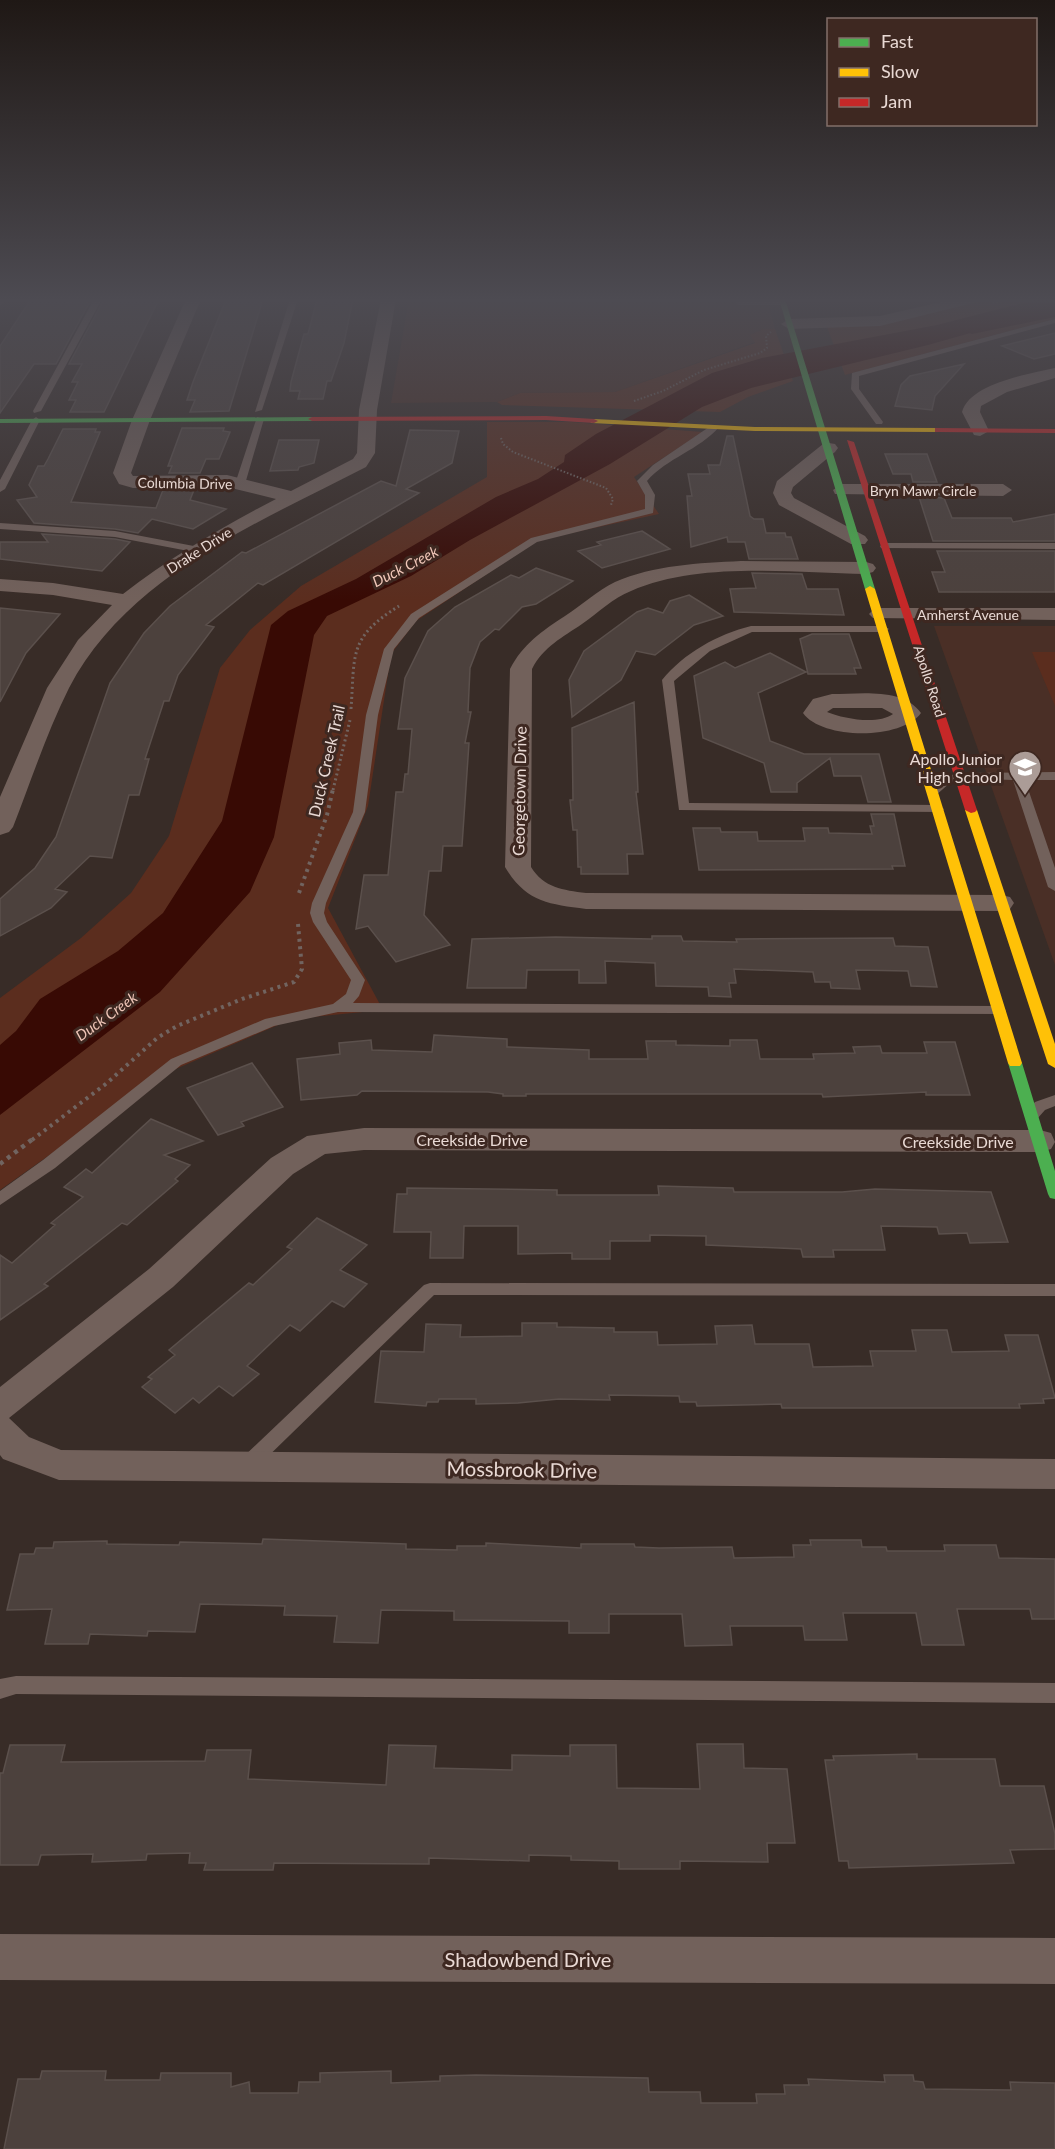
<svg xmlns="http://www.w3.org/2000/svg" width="1055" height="2149" font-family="Lato,sans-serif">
<rect width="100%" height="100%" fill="#382c27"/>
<path fill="#4a2f26" d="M409,299H767L775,329H763L751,335L755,342L615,392L520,393L497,402L391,403Z
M934,626H1055V965Z"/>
<path fill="#5b2d1e" d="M985,299H1055V319L845,375L827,327L880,325Z
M763,329H775L793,381L748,397L720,412L502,405L497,402L520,393L615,392L755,343L750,335Z
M487,422H571L703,432L634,477L659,514L538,540L416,621L391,654L368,806L328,908L383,1010L292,1019L164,1074L0,1190V998L81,938L131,893L169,836L220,668L250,630L301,586L487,477Z
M1032,652H1055V706Z"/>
<path fill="#380a04" d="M1039,299H1055V309L928,345L751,388L702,407L610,464L470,540L411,576L327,616L314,635L274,837L250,892L160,992L0,1115V1045L16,1031L40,999L118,951L163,913L222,821L271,625L288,611L356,579L496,497L538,479L564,462L565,455L596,434L712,373L762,358L937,325Z"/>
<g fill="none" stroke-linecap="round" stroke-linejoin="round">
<path fill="#380a04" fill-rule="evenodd" d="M1055,303V317L972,334L963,331L959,326L963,321L972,318Z"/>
</g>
<path fill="#4c413d" stroke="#5b504c" stroke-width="1.5" d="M31,299H70L68,303H89L56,364H34L0,413V346Z
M119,299H159L104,412H70L76,400H69L78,382H72L82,364H69L102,303H117Z
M230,299H263L229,411L190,412L195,400H187L193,382L225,302Z
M323,299H353L344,343L331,381H327L323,399H298L300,391H290L291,382L304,334H308L316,303H322Z
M1055,333V354L1034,359L1002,346Z
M964,364L935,396L932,410L895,406L901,385L910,376Z
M182,428H224L223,431L230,432L219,459H206L200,473H169L172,466H168Z
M63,429H96L95,432H100L71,502L156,508L163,490H194L190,500L226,509L193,529L152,519L138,533L115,529L34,523L17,500L37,497L29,485L38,466H44L48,459Z
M410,430L459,431L452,463L406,489L419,493L263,585L258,583L206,625L214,627L178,675L169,701H164L145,759H149L139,795H129L112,858L90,856L55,889L67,892L51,908L0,936V899L35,868L56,837L110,683L144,633L170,606L242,552L246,553L381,481L396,486Z
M727,436H733L750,516L754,519H763L766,533H785L786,537H791L798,559H749L745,542H728L727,537L691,547L687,496H692L688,474H710L708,465H720Z
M279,440H319L314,463L299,467L298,470L270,471Z
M885,454H927L937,482H913L911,474H893Z
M919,497L944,498L952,518H1011L1013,522L1055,514V541H933Z
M642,531L670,549L602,568L578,551L601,545L597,542Z
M42,534L115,539L130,542L102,571L0,559V542H48Z
M937,551H1055V592H939L932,572H945Z
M536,568L573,581L536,604L522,607L499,630L495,629L480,642L470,668L468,712H471L465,743H469L462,846H443L441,871H429L424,915L450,945L396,962L368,926L356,929L364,875H388L396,792H403L405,774H408L412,729H398L405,678L428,631L455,607L511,575L519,578Z
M752,573L802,574L807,589H838L844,615L734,612L730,589L756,588Z
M689,595L723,616L694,625L655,655L636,651L621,680L572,717L569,680L584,651L637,612L648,608L663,613L670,601Z
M0,608L60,614L26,653L0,702Z
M812,634H849L861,668H854L856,674H808L800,639Z
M770,653L806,672L758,693L770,741L804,754H879L891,802H868L861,776H834L830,758L797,783V792H771L764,763L703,738L694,676L725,662L735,668Z
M634,702L638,792H636L643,854H627L628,874H581V867H578L577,830H573L570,800H573L572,728Z
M871,814H894L905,866H892L893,869L699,870L693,828H720L721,832H757L758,841H805L803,828H828L829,833L872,834L870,826H874Z
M652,936H681L683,941L737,942L736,939L893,938L895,946L928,947L937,987L911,986L908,971L856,970L860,989L831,988L830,982H815L813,972L734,969L736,983H729L731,997L709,996L708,987L656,986L655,963L605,961L606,983H579V970H527L526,988H467L472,939L556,937L652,939Z
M434,1035L507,1039V1047L589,1050V1059H648L646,1041H676V1045L730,1046V1040H757L760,1059H814L813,1054L855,1053L853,1047L880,1046L882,1053H927L924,1042H955L970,1095H926V1092L823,1097L822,1094H526V1096H503V1094L488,1092L362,1091L357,1095L301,1100L297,1059L340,1054L339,1043L371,1040L372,1050L432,1052Z
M252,1063L283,1107L241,1122L244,1126L218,1135L187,1088Z
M151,1119L203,1141L164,1155L190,1165L175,1179L178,1181L127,1225L122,1223L44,1284L48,1286L0,1320V1255L12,1263L55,1225L51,1223L83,1197L64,1187L86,1169L92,1173Z
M658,1186L733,1188L734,1192H842L875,1189L991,1192L1008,1242L970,1243L967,1233L939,1234L937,1227L881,1226L885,1250H833L834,1257H803L801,1249L706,1245V1236L650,1235V1241H610V1259H572V1253L518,1254V1226H464L463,1258H430L431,1232H394L397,1194H407V1188L557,1190V1195H659Z
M317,1218L367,1245L340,1270L367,1284L344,1307L332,1301L300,1331L290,1325L247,1366L259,1374L233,1396L219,1386L199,1403L193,1398L175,1413L142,1387L152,1379L148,1377L175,1355L169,1350L249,1283L253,1285L292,1249L287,1247Z
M522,1323H557V1327L614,1328V1332H657L658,1345L717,1344L715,1326L752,1325L755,1344H809L813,1367L873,1366L870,1351H916L912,1330H947L952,1352L1009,1351L1005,1335H1038L1055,1398L1043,1399L1044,1403L1019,1404L1020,1408H782L781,1404L697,1406L696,1402H680L679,1396L609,1395L610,1400L559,1399L518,1403L476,1404V1399H439L438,1402H427L426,1406L375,1402L381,1351L424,1352L426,1324L461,1325L460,1337L522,1336Z
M263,1539L406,1544V1549L457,1550V1546H486V1543L581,1548V1544H634L635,1547L659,1548L732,1547L734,1558L794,1557L793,1545H811L810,1540H861L862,1547H886L887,1551H945L944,1545H996L999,1558L1055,1559V1619H1032L1030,1609H957L964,1645H922L916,1613H843L847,1640H805L803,1626H730L732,1645L685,1646L682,1614H609V1633H569V1621L454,1620V1611L381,1610L378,1643L334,1642L337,1616L284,1615L285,1606L200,1604L195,1632L148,1631L147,1636L90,1634L88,1644H45L52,1609L7,1610L20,1554H34L36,1548H53L54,1542L107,1541V1544L179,1545L180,1542L262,1544Z
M697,1744H743L744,1768L787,1769L795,1843H767L768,1862L680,1861V1869H619V1861L571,1860V1856L529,1855V1861L429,1858V1864L274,1863L273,1870H204L206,1863H189L190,1853L147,1854L146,1860L92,1862L93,1854L41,1855L38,1865H0V1773H3L10,1745H65L61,1762L205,1761L207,1750H251L248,1779L386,1785L389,1745L436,1746L434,1768L512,1770V1755L570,1756V1745H616L617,1788L700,1789Z
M917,1754V1759H995L1000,1786H1044L1055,1834V1849L1010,1850L1014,1863L849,1868L848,1861H839L825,1760H834L833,1756Z
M42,2071H106L105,2080H160L161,2073H231V2087L249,2082L250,2093H298L299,2082H320V2073L391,2071V2083L440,2081V2076L476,2075L648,2078L649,2092H700L701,2103H757L756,2094H785L784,2085H809L808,2079L885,2082L884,2075H913L914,2081L923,2082L925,2089L1011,2090L1010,2082L1055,2083V2149H4L18,2079H40Z"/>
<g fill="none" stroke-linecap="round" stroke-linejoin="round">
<path stroke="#716460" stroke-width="2" stroke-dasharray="1.5 2" stroke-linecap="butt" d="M993,303L1008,299
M634,401L663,391L704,370L760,353L767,348L766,336L771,332
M501,438L503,444L513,452L606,488L613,499L611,505"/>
<path stroke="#716460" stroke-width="3" stroke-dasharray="2 3" stroke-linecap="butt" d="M351,709C355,654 348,638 399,606
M333,790L350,720"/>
<path stroke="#716460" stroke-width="4" stroke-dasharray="3 4.5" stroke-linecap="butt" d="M299,893L327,815L333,789
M32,1140L107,1083L157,1038L177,1026L242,999L294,982L302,969L298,924"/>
<path stroke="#716460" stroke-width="4.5" stroke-dasharray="4 5" stroke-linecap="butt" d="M0,1164L34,1138"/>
<path fill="#72615b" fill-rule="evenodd" d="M94,299H102L41,411L34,413L33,411Z
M290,299H298L262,410L255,412Z
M733,299L783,301L787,303L783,305H738Z
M1055,319V323L859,376V389L883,422L882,424H876L851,389L852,373Z
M36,417L40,420L5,489L0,492V480L32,420Z
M257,417L264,419L245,484L237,486L235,484Z
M712,425L719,427C699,450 667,458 647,481L655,495L653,513L537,542L419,618L394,649L378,715L365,812L326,903L324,913L327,922L365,980L359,996L353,1003L999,1006L1004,1008L1006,1011L1004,1014L338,1012L274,1026L181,1065L55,1168L0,1205V1191L43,1160L171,1059L265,1019L333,1004L346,994L351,980L313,922L310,913L312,903L353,812L366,715L384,649L411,614L531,538L645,509V495L637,481L653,465Z
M0,523L115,531L199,547L204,550L199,553L115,537L0,529Z
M885,543H1055V549L881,548L880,546Z
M751,626H884L889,629L884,632H752L710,651L674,681L689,803L938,805L944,809L942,812L679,810L662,680C684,653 718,634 751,626Z
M1055,772V780H1025L1055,868V891L1048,887L1013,780C994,780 971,777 953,782C945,785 941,793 933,796L927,792L942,777L961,773Z
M1055,1095V1106L1045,1110L1037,1119H1027L1024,1115L1035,1102Z
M430,1283L1055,1284V1296L434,1295L254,1470L247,1473L240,1470L238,1465L240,1460L424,1285Z
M16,1676L1055,1683V1703L16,1694L0,1699V1679Z"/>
<path fill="#72615b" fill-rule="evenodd" d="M0,299H9L0,305Z
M186,299H201L150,420L131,473L133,476L227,475L291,491L353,459L357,453L359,410L381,299H396L377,410L375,453L366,467C260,522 128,575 69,688C47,732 31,781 13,827L9,832L0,835V797L47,688L78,640L112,605L53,595L0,591V579L53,583L123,594C171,557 222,527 276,499L227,487L133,488L119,484L113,473L132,420Z
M954,299H980L977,302L880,326L789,329L781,324L789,319L880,316Z
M1055,368V378L1007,392L981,406L980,412L989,431L980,436L974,435L962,412C970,383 1029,374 1055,368Z
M829,443L835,444L838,448L835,452L793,487L791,493L794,498L865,536L868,540L865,544H851L779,505L773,493L777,481L823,444Z
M842,484H1003L1012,490L1003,496L835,494L833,490Z
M741,561L866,562L873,564L876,568L873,572L866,574C793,573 699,561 631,591C613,598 598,613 582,624C563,637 543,647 532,669L531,867C544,888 563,890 586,893L1001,895L1010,897L1014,903L1010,909L1001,911L586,909C548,904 526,902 505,867L510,669C523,644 542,631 565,616C582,605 597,591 615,582C654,565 699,563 741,561Z
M880,608H1055V620L873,618L869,614L873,610Z
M832,694C859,694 903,687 921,713C902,740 822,740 803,713L813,699ZM833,708H882L893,714C878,725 844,719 827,712Z
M364,1128L1040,1130L1051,1133L1055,1142L1051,1149L1040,1152L364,1150L325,1154L293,1174L173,1287L9,1418L29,1437L61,1450L1055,1459V1489L59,1480L3,1459L0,1455V1387L149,1269L271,1158L307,1136Z
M0,1934L1055,1938V1984L0,1980Z"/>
<path fill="#4caf50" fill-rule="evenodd" d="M779,299H785L875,589L873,591L865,589Z
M315,417V421H312L0,423V419Z
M1015,1059L1022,1063L1055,1171V1199L1050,1198L1048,1194L1008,1063Z"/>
<path fill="#ffc107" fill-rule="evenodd" d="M594,419L755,427L938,428L942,430L938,432L755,431L591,423L590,421Z
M870,586L875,589L1022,1063L1020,1066H1010L1008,1063L865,589Z
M971,807L977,810L1055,1044V1068L1048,1064L965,810Z"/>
<path fill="#c62828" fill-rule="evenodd" d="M546,416L594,419L598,421L594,423L546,420L312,421L308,419L312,417Z
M935,428L1055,429V433L938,432H935Z
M847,440L854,442L977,810L975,812L971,813L965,810Z"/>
</g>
<linearGradient id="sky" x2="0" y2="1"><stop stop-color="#1f1815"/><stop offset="0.5" stop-color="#4d4b52"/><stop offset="1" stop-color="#4d4b52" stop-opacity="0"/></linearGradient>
<rect width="1055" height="600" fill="url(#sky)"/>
<defs>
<symbol id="school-pin" viewBox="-11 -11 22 30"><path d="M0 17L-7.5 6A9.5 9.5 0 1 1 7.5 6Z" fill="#ab9c97" stroke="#3e2821"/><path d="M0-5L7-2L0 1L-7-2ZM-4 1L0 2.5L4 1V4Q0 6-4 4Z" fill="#fff"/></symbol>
</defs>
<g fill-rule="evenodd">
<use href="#school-pin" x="1006" y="748" width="38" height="52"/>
</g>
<g text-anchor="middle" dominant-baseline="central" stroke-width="6" stroke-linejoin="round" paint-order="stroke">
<g font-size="14" fill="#e9d9d4" stroke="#3e2821">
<text transform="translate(185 483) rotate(1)">Columbia Drive</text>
<text x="923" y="490">Bryn Mawr Circle</text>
<text transform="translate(199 550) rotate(-32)">Drake Drive</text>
<text x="968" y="614">Amherst Avenue</text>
<text transform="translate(930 681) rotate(72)">Apollo Road</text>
</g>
<g font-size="15" font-style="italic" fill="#f1c7b9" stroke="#3e2821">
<text transform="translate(405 566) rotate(-27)">Duck Creek</text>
<text transform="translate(106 1016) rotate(-36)">Duck Creek</text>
</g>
<g font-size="16" fill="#e9d9d4" stroke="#3e2821" text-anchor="end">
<text x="1002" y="758">Apollo Junior<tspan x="1002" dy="18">High School</tspan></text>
</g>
<g font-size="16" fill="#e9d9d4" stroke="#3e2821">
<text transform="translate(326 761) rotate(-77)">Duck Creek Trail</text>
<text transform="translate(519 791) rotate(-89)">Georgetown Drive</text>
<text x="472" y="1139">Creekside Drive</text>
<text x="958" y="1141">Creekside Drive</text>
</g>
<g font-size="20" fill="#e9d9d4" stroke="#3e2821">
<text transform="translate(522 1469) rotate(1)">Mossbrook Drive</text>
<text x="528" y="1959">Shadowbend Drive</text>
</g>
</g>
<rect x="827" y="18" width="210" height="108" fill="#3e2821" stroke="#826f69" stroke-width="1.5"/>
<rect x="839" y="38" width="30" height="9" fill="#4caf50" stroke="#826f69" stroke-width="1.5"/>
<text x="881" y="48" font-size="18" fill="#e9d9d4">Fast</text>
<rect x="839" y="68" width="30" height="9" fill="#ffc107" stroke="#826f69" stroke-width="1.5"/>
<text x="881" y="78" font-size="18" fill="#e9d9d4">Slow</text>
<rect x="839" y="98" width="30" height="9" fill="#c62828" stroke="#826f69" stroke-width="1.5"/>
<text x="881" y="108" font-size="18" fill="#e9d9d4">Jam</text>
</svg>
